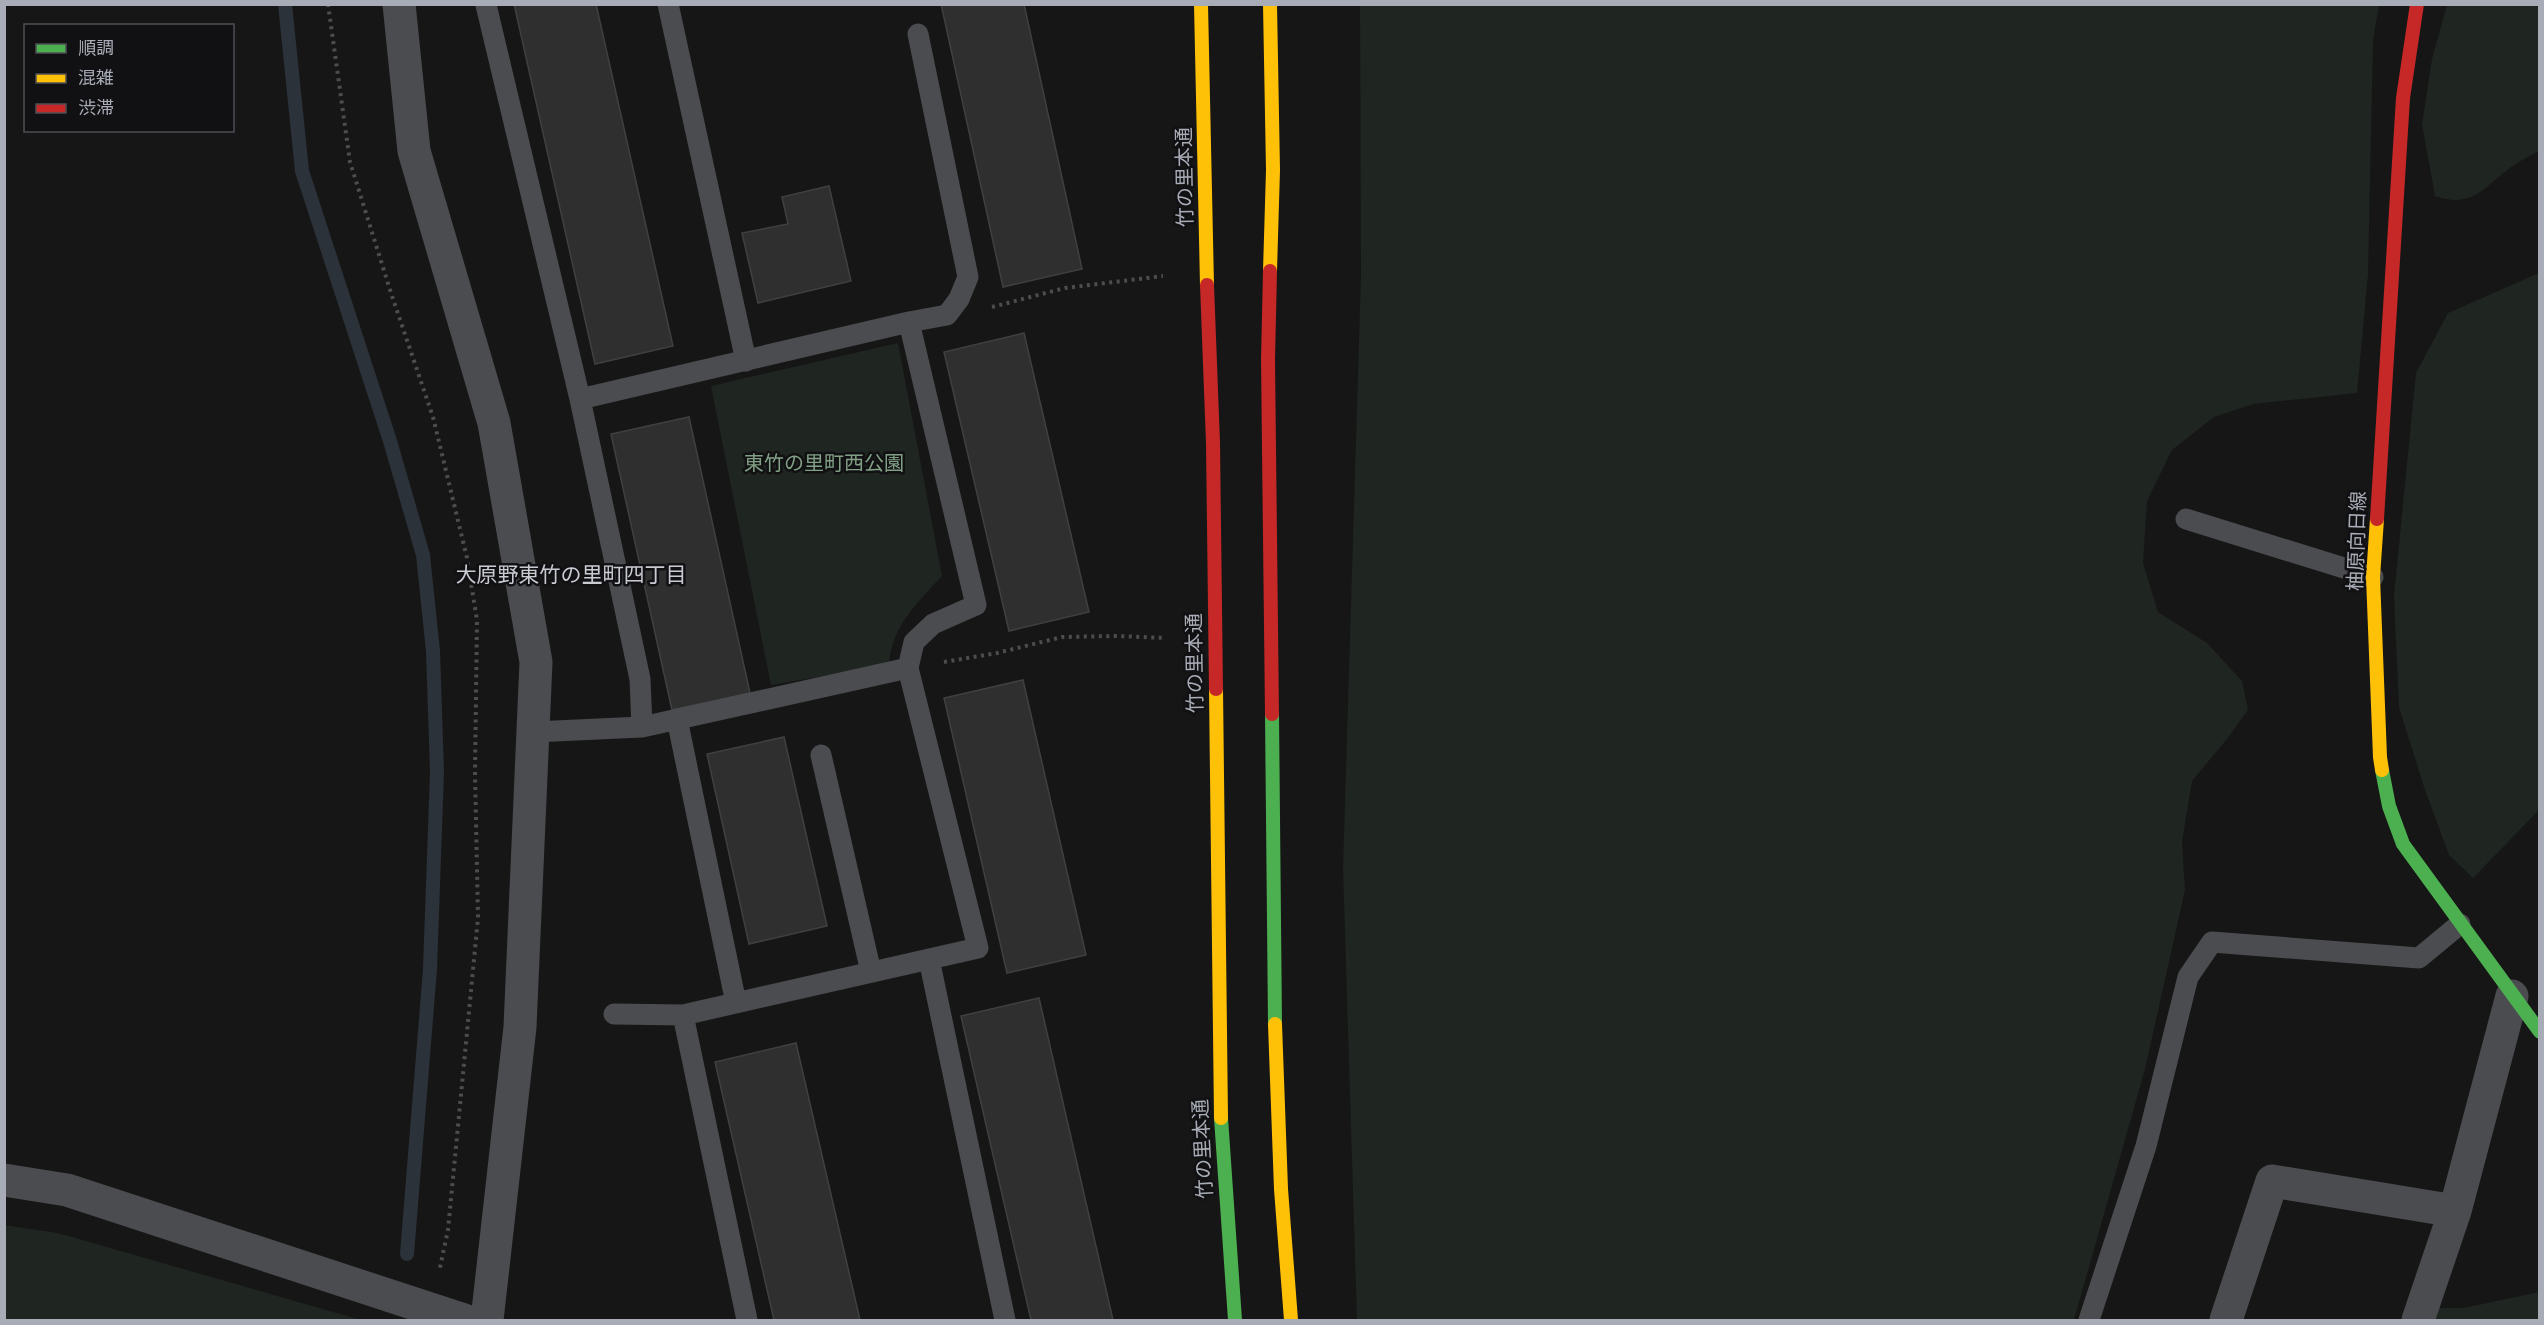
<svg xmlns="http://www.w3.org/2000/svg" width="2544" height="1325" font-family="Karla,'Noto Sans JP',sans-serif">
<rect width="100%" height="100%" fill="#161616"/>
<path fill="#1f2520" d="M1360,5H2379L2373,40L2368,274L2357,393L2253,404L2214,417L2172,450L2147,501L2143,563L2158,612L2207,643L2242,681L2248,710L2227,739L2192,781L2182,842L2185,890L2145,1069L2074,1320H1357L1343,868L1361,275Z
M2447,5H2540L2539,151C2531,155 2522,160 2514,165C2486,184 2474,210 2435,196L2422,124L2432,59Z
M2539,273V810L2473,878L2449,855L2424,787L2399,707L2394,596L2416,373L2448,313Z
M898,343L942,576C917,603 891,627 889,665L771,685L711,386Z
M4,1225L58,1233L361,1320H5Z
M2539,1292V1320H2427L2435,1308H2464Z"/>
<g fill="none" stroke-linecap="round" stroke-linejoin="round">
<path stroke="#2c3239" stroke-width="14" d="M285,4L302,171L390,441L423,555L433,651L437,772L430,969L407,1254"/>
</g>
<path fill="#2f2f30" stroke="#3f4042" stroke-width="1.5" d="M514,4H596L673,346L595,364Z
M941,4H1024L1082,269L1003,287Z
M829,186L851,281L758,303L742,233L788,224L782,197Z
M1024,333L1089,612L1009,631L944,352Z
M689,417L750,693L672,710L611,434Z
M1023,680L1086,955L1007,973L944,698Z
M784,737L827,926L749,944L707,754Z
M1039,998L1113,1320H1031L961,1016Z
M796,1043L860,1320H774L715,1062Z"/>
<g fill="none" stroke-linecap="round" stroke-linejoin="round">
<path stroke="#4c4d50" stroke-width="4" stroke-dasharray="3 4.5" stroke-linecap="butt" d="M328,4L350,162L391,293L433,417L467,558L477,620L475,772L478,918L448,1230L439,1272
M992,307L1065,288L1163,276
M944,662L997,653L1062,637L1118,636L1165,638"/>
<path stroke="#4b4c4f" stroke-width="21" d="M668,4L746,361
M486,5L580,399L640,679L642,727
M909,322L947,315L959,299L968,277L918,34
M580,399L909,322L976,605L933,624L914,642L908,668L978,948L683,1015L614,1014
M2186,519L2373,577
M677,719L736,1003
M533,732L642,727L908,668
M821,755L871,972
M929,959L1005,1320
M683,1015L747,1320
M2089,1320L2146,1146L2188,977L2212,942L2419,958L2460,924"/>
<path stroke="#4b4c4f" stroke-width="33" d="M399,4L414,151L494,423L536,662L520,1027L487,1320
M4,1180L67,1190L464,1320
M2226,1320L2272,1181L2455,1211
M2418,1320L2455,1211L2512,996"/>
<path stroke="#4caf50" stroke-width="14" d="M1272,714L1275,1024
M2382,770L2389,806L2403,844L2540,1032
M1221,1118L1235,1320"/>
<path stroke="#ffc107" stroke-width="14" d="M1201,4L1207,285
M1270,4L1273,170L1270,271
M2377,519L2373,577L2380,757L2382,770
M1216,689L1221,1118
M1275,1024L1281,1189L1291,1320"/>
<path stroke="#c62828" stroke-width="14" d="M1270,271L1268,360L1272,714
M1207,285L1213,443L1216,689
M2377,519L2403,98L2417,4"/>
</g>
<g text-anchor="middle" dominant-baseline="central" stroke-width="5" stroke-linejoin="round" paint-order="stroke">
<g font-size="20" fill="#a8acb6" stroke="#111012">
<text transform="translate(1185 177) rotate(-91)">竹の里本通</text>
<text transform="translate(2357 541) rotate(-88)">柚原向日線</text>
<text transform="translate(1195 663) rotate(-91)">竹の里本通</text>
<text transform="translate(1203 1149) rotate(-93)">竹の里本通</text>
</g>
<g font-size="20" fill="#81a085" stroke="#111012">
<text x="824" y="463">東竹の里町西公園</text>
</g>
<g font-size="21" fill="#c9cbd3" stroke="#111012">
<text x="571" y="575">大原野東竹の里町四丁目</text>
</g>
</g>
<rect width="2544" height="1325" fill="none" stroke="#a8acb6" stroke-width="12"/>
<rect x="24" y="24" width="210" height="108" fill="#111012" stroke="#4d4e54" stroke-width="1.5"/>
<rect x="36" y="44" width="30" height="9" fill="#4caf50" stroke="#4d4e54" stroke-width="1.5"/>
<text x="78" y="54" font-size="18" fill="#a8acb6">順調</text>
<rect x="36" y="74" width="30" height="9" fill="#ffc107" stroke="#4d4e54" stroke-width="1.5"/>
<text x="78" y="84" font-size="18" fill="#a8acb6">混雑</text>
<rect x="36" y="104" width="30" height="9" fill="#c62828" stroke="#4d4e54" stroke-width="1.5"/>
<text x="78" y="114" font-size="18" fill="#a8acb6">渋滞</text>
</svg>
